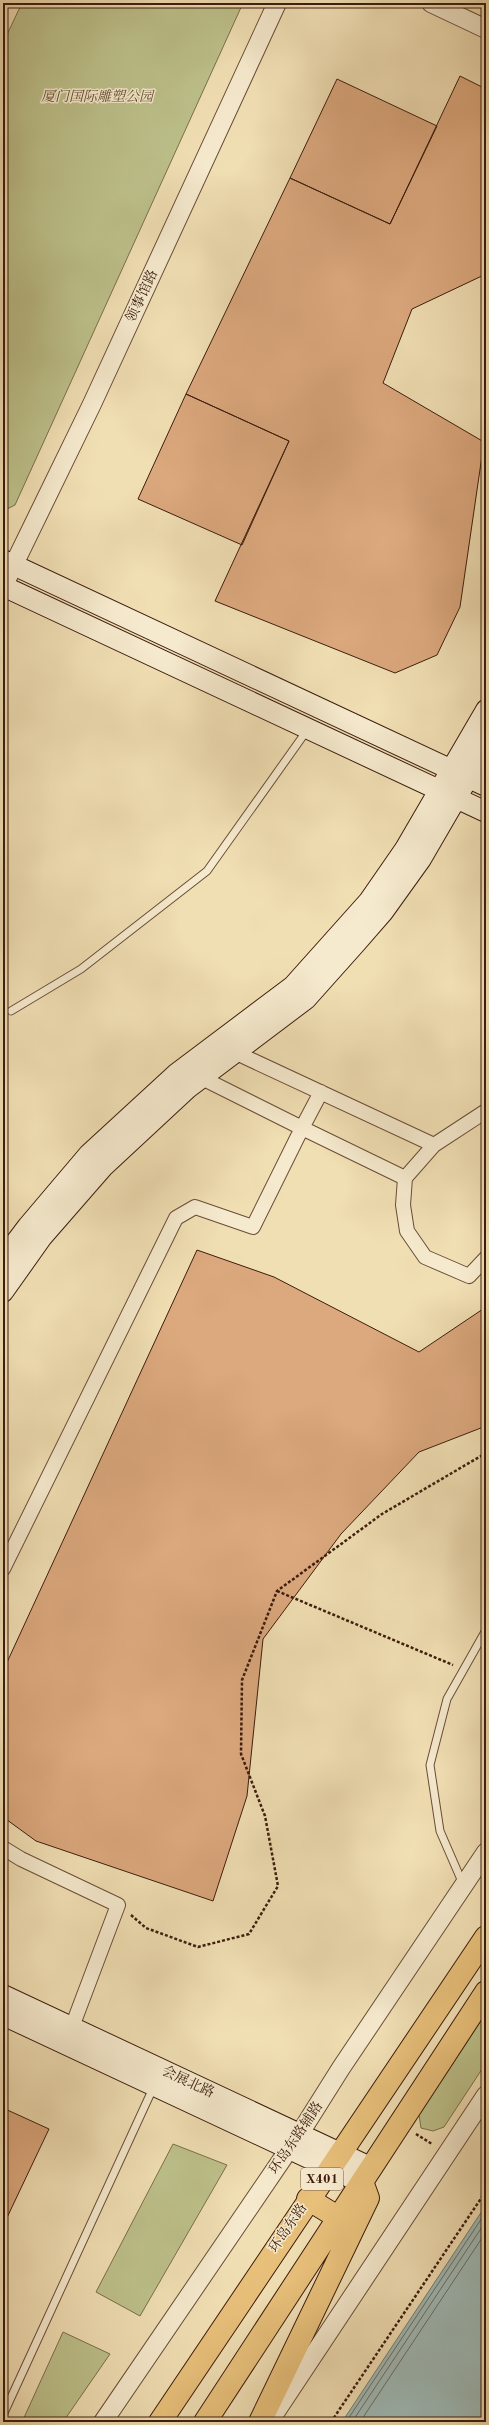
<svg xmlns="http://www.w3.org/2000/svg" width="489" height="2425" font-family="'Old Standard TT','Noto Serif SC',serif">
<rect width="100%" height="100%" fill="#f1dfb4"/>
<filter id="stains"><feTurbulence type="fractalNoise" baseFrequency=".005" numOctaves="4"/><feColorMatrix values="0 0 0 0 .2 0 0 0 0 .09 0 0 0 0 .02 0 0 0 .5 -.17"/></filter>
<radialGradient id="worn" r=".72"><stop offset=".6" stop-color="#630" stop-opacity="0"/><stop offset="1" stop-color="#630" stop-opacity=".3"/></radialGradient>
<path fill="#bdc18b" stroke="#7c6e4c" d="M22,3H243L15,505L3,511V43Z
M486,2013V2063L444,2127L433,2131L421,2128L419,2115Z
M173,2144L227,2165L140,2316L96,2292Z
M63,2332L110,2354L63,2422H22Z"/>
<path fill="#9ebab7" stroke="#777b73" d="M486,2205V2422H342Z"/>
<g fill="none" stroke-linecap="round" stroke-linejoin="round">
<path stroke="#6d6b62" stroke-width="1" d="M346,2422L486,2212
M352,2422L486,2221
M360,2422L486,2232"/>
</g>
<path fill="#dca87e" stroke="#3c1c0d" d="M460,76L486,89V274L412,309L383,383L484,442L460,607L437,655L395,673L215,601L289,441L186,394L290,178L390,224Z
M337,79L437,126L390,224L290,178Z
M186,394L289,441L242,545L138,499Z
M197,1250L274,1277L419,1352L486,1307V1426L419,1452L341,1534L263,1639L247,1796L213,1901L36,1841L3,1817V1671Z
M3,2108L49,2129L3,2226Z"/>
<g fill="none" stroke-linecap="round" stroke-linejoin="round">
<defs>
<path id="service" d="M11,1011L81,969L207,871L308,729
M463,1884L440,1831L430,1765L447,1699L486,1630
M3,2415L154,2086"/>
<path id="minor" d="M230,1050L434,1145
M194,1074L302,1128L321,1092
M486,1111L434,1145L405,1178L403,1205L407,1231L425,1257L469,1276L486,1258
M3,1569L176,1218L195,1207L253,1227L302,1128L405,1178
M3,1848L21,1859L118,1905L72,2027"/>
<path id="tertiary" d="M431,3L486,29
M3,587L92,404L277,3
M103,2422L302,2130L341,2068L486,1852
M269,2422L486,2095"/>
<path id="secondary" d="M3,560L486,786
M3,586L486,812
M3,1259L28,1226L89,1154L176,1074L293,986L369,901L405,849L486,710
M3,1292L42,1237L103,1167L188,1088L306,999L356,943L383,912L421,859L486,747
M3,1995L372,2168
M3,2015L362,2183"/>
<path id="primary" d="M308,2199L339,2218
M160,2422L486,1937
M205,2422L486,1992
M260,2422L368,2198L364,2187"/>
</defs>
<use href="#service" stroke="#694d37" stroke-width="9"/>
<use href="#minor" stroke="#694d37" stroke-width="16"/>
<use href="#tertiary" stroke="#694d37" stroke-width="20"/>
<use href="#secondary" stroke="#3c1c0d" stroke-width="22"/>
<use href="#primary" stroke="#3c1c0d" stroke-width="24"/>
<path stroke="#3c1c0d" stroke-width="2.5" stroke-dasharray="3 2" stroke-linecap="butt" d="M277,1591L453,1665
M131,1915L146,1928L198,1947L249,1934L278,1886L265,1816L241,1754L242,1680L277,1591L382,1514L486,1453
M416,2134L432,2144
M331,2422L486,2191"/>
<use href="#service" stroke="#f6eace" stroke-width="7"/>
<use href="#minor" stroke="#f6eace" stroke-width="14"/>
<use href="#tertiary" stroke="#f6eace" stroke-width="18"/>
<use href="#secondary" stroke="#f6eace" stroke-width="20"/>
<use href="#primary" stroke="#e8c07a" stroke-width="22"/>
</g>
<g text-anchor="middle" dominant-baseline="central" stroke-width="3" stroke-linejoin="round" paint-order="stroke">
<rect fill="#f6eace" stroke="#745a47" stroke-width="1" x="301" y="2168" width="42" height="22" rx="3"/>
<g font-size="13" font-weight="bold" fill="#3c1c0d">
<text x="322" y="2179">X401</text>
</g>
<g font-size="14" font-style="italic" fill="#634e33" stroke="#f6eace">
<text x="97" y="97">厦门国际雕塑公园</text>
</g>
<g font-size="14" fill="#3c1c0d" stroke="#f6eace">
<text transform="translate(142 296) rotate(-65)">领事馆路</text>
<text transform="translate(188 2082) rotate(25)">会展北路</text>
<text transform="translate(296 2138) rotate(-56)">环岛东路辅路</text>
<text transform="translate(288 2228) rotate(-56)">环岛东路</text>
</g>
</g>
<rect width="489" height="2425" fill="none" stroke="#f1dfb4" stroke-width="16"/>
<rect x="4" y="4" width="481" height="2417" fill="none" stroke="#3c1c0d" stroke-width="2"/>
<rect x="8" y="8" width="473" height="2409" fill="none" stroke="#3c1c0d"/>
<rect width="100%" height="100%" filter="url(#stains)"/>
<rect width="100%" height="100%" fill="url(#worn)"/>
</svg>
